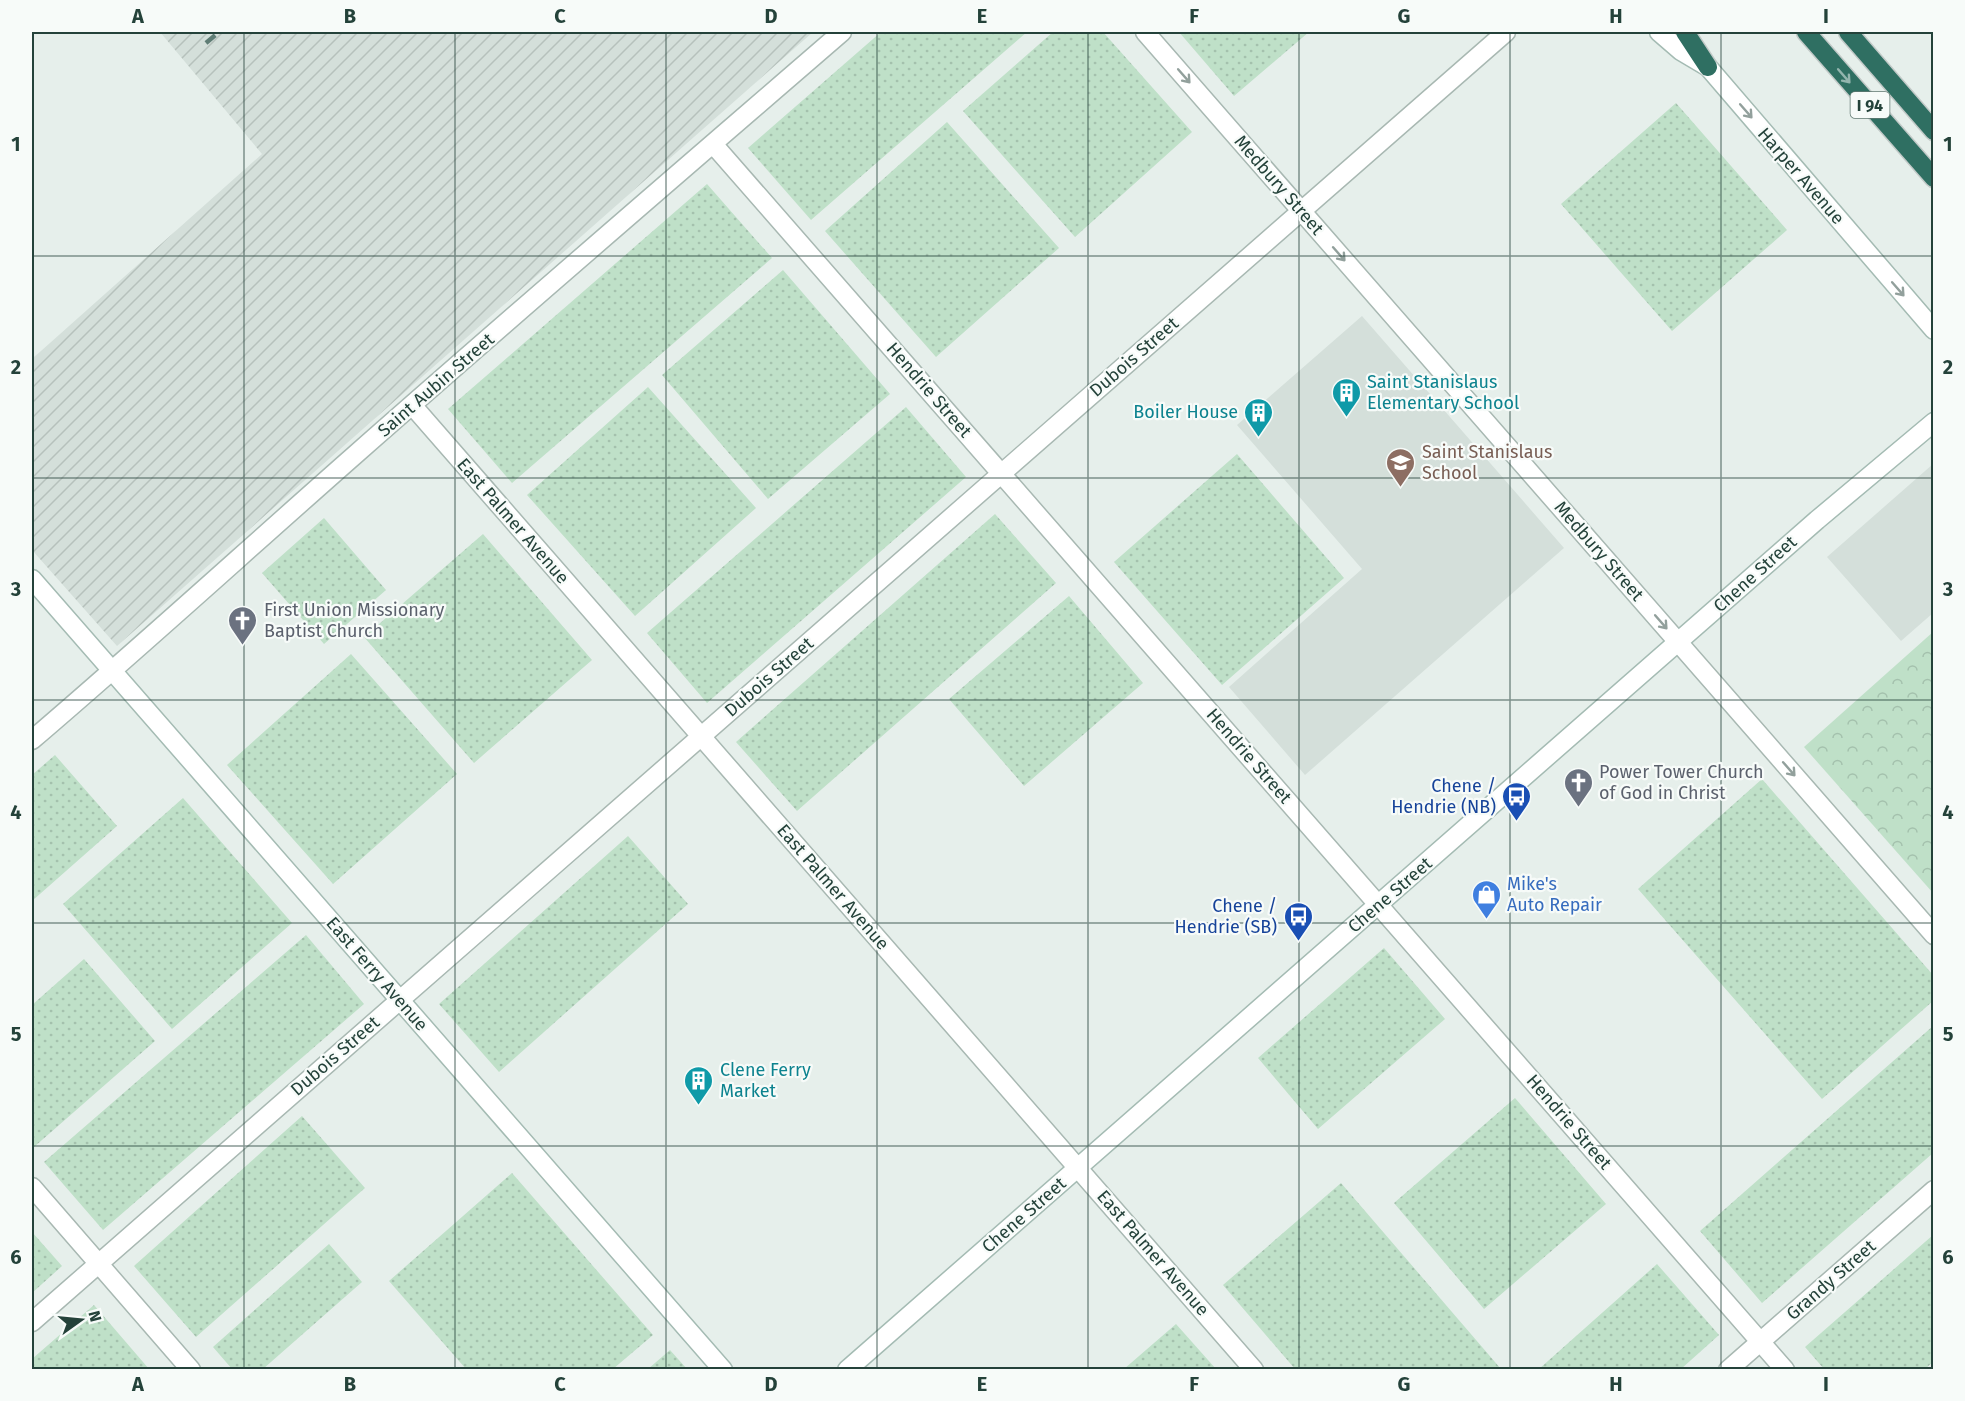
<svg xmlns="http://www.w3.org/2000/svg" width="1965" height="1401" font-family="'Fira Sans',sans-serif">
<defs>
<pattern id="industrial-furrows" width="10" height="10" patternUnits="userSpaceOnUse" patternTransform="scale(1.5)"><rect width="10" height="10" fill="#d4dfda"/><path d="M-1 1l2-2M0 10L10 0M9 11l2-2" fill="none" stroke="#b6c1bc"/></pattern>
<pattern id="grass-dots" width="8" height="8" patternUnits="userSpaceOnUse" patternTransform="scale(1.5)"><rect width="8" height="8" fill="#bfe0c8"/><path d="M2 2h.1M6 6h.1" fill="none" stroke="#a4c1ad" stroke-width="1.8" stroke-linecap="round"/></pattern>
<pattern id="park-crowns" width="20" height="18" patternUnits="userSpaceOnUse" patternTransform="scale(1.5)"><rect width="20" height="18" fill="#bfe0c8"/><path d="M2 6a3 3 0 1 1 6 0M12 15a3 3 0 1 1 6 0" fill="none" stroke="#a4c1ad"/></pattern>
</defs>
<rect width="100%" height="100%" fill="#e6efeb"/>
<path fill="#d4dfda" d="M1362,316L1564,548L1305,775L1229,687L1362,569L1237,425Z
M1933,464V613L1901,641L1827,557Z"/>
<path fill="url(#industrial-furrows)" d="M160,32H813L117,646L32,550V359L262,154Z"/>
<path fill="url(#grass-dots)" d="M881,32H1027L811,220L748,148Z
M1053,32H1103L1192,132L1075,237L963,111Z
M1179,32H1309L1234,96Z
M1676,103L1787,230L1672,331L1561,204Z
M947,122L1059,248L936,357L825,231Z
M707,184L772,258L512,483L448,409Z
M783,270L890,394L768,499L662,375Z
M648,387L756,508L635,616L527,495Z
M906,407L966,477L707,703L647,633Z
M1237,454L1344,578L1222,685L1114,562Z
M995,514L1056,583L797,811L736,742Z
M324,518L386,590L324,644L262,573Z
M483,534L592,660L474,763L364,637Z
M1069,596L1143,683L1024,786L949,699Z
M351,654L457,774L333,884L227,765Z
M55,755L117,826L32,901V775Z
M1762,779L1933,975V1001L1822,1099L1638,889Z
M183,798L292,923L172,1029L63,904Z
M628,836L688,904L499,1072L439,1004Z
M306,935L364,1004L103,1230L44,1162Z
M1384,948L1445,1019L1318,1129L1258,1058Z
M84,959L155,1041L34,1147L32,1144V1005Z
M1933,1026V1153L1762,1303L1700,1231Z
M1515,1098L1606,1204L1484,1309L1394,1203Z
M302,1116L365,1188L196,1337L134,1266Z
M512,1173L653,1335L613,1369H466L389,1281Z
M1341,1183L1501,1369H1295L1223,1285Z
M32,1232L62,1266L32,1293Z
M1933,1235V1362L1925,1369H1824L1805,1347Z
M329,1244L362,1282L263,1369H232L213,1347Z
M1657,1264L1719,1335L1681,1369H1539Z
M94,1305L149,1369H32V1359Z
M1176,1324L1216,1369H1124Z
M670,1350L687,1369H648Z"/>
<path fill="url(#park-crowns)" d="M1933,632V893L1804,747Z"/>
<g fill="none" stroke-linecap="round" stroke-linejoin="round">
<defs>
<path id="street" d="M1145,32L1934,935
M713,144L1785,1370
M412,405L1254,1370
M32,740C141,647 248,549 356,454C517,312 680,172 842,32
M32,1187L191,1370
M32,1322L1506,32
M1728,1370L1934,1190"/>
<path id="secondary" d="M1659,32L1681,51L1708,67L1934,330
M32,579L723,1370
M847,1370L1817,520L1934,422"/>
<path id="highway" d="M1685,32L1708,67
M1806,32L1934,178
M1848,32L1934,131"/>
</defs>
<use href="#street" stroke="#a8b8b2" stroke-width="21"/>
<use href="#secondary" stroke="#a4bbb3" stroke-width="21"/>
<use href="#highway" stroke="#c2cac8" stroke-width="21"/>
<use href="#street" stroke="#fff" stroke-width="18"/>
<use href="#secondary" stroke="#fff" stroke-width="18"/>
<use href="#highway" stroke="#2f6f62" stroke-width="18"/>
<path stroke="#5f7d75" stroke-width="4.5" stroke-dasharray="12 6" stroke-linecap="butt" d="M206,43L219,32"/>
</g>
<defs><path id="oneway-shaft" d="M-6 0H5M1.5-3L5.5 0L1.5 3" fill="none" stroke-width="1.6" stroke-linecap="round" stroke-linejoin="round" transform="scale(1.5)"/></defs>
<g stroke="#92a09c">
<use href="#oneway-shaft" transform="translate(1184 76) rotate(49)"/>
<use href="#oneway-shaft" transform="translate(1746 111) rotate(49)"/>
<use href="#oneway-shaft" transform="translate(1339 254) rotate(49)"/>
<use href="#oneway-shaft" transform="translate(1898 289) rotate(49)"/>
<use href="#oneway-shaft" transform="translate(1661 622) rotate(49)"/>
<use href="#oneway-shaft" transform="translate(1789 769) rotate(49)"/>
</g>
<use stroke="#93b5ae" href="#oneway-shaft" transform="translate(1844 76) rotate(49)"/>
<path fill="none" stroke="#24423a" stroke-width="1.5" stroke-opacity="0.55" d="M244,32V1370M455,32V1370M666,32V1370M877,32V1370M1088,32V1370M1299,32V1370M1510,32V1370M1721,32V1370M32,256H1934M32,478H1934M32,700H1934M32,923H1934M32,1146H1934"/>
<defs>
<symbol id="building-pin" viewBox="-11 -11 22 30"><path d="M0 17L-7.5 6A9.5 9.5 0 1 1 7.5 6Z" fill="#0f9aa8" stroke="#f7fbf9"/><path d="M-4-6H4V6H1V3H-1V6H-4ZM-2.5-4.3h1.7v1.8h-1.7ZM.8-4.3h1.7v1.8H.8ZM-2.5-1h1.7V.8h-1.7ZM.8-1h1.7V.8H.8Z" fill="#fff"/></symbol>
<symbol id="school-pin" viewBox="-11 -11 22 30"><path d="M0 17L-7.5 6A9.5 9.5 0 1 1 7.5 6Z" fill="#8d6e63" stroke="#f7fbf9"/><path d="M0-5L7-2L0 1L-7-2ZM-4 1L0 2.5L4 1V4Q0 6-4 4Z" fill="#fff"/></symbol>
<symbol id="church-pin" viewBox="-11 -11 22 30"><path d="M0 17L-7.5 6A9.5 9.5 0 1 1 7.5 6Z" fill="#6b7280" stroke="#f7fbf9"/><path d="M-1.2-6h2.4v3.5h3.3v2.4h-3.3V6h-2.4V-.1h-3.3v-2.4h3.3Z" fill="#fff"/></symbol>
<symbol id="bus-pin" viewBox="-11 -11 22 30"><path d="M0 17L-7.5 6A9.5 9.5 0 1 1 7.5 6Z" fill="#1a4fb4" stroke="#f7fbf9"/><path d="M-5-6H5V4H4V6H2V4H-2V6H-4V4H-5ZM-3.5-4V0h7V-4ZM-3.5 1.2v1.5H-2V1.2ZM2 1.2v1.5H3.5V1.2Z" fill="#fff"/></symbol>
<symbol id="shop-pin" viewBox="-11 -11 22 30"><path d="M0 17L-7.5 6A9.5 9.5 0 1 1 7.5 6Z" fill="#3f7fe0" stroke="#f7fbf9"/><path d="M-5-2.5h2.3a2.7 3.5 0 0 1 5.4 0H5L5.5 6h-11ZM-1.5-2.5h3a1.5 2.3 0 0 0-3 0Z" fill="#fff"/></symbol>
</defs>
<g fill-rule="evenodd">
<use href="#building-pin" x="1330" y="376" width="33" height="45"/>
<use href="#building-pin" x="1242" y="396" width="33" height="45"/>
<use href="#school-pin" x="1384" y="446" width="33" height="45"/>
<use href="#church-pin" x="226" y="604" width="33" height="45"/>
<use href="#church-pin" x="1562" y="766" width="33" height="45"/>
<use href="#bus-pin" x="1500" y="780" width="33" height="45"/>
<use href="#shop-pin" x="1470" y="878" width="33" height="45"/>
<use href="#bus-pin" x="1282" y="900" width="33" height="45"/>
<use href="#building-pin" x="682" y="1064" width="33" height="45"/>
</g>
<g text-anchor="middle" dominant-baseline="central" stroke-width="4.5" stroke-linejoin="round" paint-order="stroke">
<rect fill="#f7fbf9" stroke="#637a73" stroke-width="1.5" x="1850.5" y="92" width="39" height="26" rx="4.5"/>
<g font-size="16" font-weight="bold" fill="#24423a">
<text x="1870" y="105">I 94</text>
</g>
<g font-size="18" fill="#24423a" stroke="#f7fbf9">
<text transform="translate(1801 176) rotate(49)">Harper Avenue</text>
<text transform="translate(1279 185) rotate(49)">Medbury Street</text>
<text transform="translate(1134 357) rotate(-41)">Dubois Street</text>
<text transform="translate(436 385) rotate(-41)">Saint Aubin Street</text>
<text transform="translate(929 390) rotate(49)">Hendrie Street</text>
<text transform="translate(513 521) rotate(49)">East Palmer Avenue</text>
<text transform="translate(1599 551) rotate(49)">Medbury Street</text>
<text transform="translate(1755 574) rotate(-42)">Chene Street</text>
<text transform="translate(769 677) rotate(-41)">Dubois Street</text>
<text transform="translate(1249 756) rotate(49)">Hendrie Street</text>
<text transform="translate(833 887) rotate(49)">East Palmer Avenue</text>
<text transform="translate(1390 895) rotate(-41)">Chene Street</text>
<text transform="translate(377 974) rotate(49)">East Ferry Avenue</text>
<text transform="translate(335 1056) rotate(-41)">Dubois Street</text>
<text transform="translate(1569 1122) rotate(49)">Hendrie Street</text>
<text transform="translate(1024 1215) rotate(-41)">Chene Street</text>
<text transform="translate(1153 1253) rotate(49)">East Palmer Avenue</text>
<text transform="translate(1831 1280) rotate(-41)">Grandy Street</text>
</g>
<g font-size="18" fill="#0d838f" stroke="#f7fbf9" text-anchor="start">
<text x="1367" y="382">Saint Stanislaus<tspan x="1367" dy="21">Elementary School</tspan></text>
<text x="1238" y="412" text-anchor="end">Boiler House</text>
<text x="720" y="1070">Clene Ferry<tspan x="720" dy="21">Market</tspan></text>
</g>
<g font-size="18" fill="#785e54" stroke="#f7fbf9" text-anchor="start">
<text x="1422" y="452">Saint Stanislaus<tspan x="1422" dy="21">School</tspan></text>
</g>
<g font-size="18" fill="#5b616d" stroke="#f7fbf9" text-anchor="start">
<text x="264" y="610">First Union Missionary<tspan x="264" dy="21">Baptist Church</tspan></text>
<text x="1599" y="772">Power Tower Church<tspan x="1599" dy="21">of God in Christ</tspan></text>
</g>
<g font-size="18" fill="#164399" stroke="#f7fbf9" text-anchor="end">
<text x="1496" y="786">Chene /<tspan x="1496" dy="21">Hendrie (NB)</tspan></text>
<text x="1277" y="906">Chene /<tspan x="1277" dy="21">Hendrie (SB)</tspan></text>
</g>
<g font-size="18" fill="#366cbe" stroke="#f7fbf9" text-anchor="start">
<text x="1507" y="884">Mike's<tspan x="1507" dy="21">Auto Repair</tspan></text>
</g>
</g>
<rect width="1965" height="1401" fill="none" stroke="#f7fbf9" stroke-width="66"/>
<g transform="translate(81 1320) rotate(75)" stroke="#f7fbf9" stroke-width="4.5" paint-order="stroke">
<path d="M0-4.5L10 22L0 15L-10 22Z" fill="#24423a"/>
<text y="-9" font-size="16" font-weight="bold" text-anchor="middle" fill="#24423a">N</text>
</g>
<rect x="33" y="33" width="1899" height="1335" fill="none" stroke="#24423a" stroke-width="2"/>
<g font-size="20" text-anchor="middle" font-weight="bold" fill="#24423a">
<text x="138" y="23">A</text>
<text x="350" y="23">B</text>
<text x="560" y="23">C</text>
<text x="771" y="23">D</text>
<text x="982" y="23">E</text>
<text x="1194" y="23">F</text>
<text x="1404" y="23">G</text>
<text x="1616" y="23">H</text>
<text x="1826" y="23">I</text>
<text x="16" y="151">1</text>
<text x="1948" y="151">1</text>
<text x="16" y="374">2</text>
<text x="1948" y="374">2</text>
<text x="16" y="596">3</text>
<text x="1948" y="596">3</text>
<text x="16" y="819">4</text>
<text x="1948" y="819">4</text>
<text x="16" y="1041">5</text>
<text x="1948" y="1041">5</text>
<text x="16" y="1264">6</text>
<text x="1948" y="1264">6</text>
<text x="138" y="1391">A</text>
<text x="350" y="1391">B</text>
<text x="560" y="1391">C</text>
<text x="771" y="1391">D</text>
<text x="982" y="1391">E</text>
<text x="1194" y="1391">F</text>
<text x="1404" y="1391">G</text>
<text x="1616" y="1391">H</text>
<text x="1826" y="1391">I</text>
</g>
</svg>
